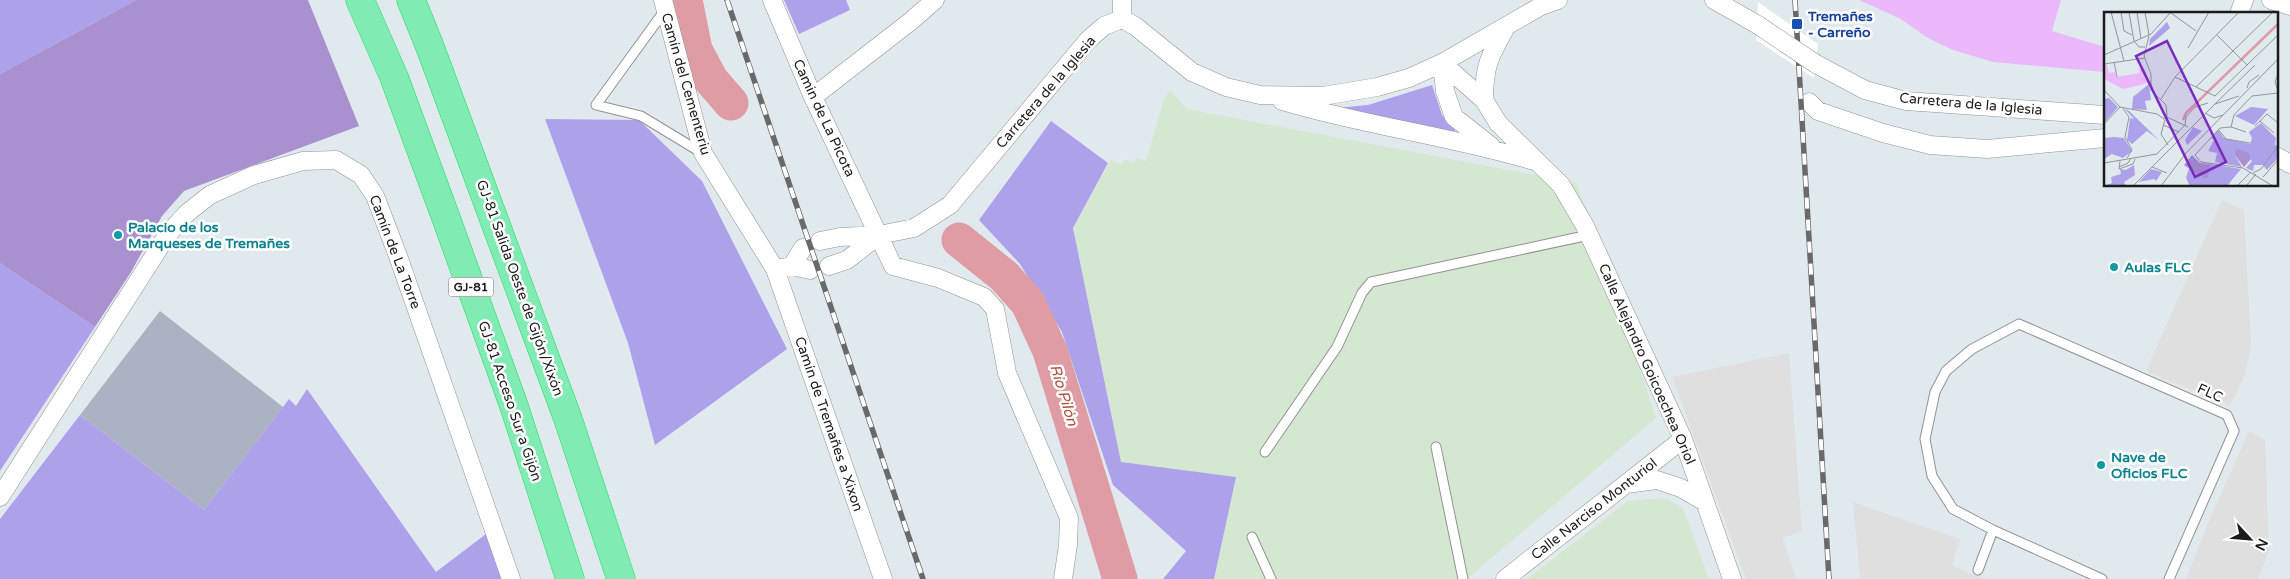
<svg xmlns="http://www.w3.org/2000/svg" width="2290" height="579" font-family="'Varela Round',sans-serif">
<rect width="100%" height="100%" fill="#e0e9ee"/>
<path fill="#d4e7d1" d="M1170,90L1187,109L1577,183L1656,418L1467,579H1214L1236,477L1121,462L1073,228L1111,160L1121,165L1125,159L1134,163L1137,158L1146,161L1164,99Z
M1666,498L1683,508L1709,579H1527L1628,501Z"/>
<path fill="#abb3c2" d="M160,311L283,407L204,510L80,415Z"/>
<path fill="#aea1ec" d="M0,0H136L0,74Z
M784,0H846L850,10L799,34Z
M1432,85L1442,115L1455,130L1454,132L1336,108L1368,105Z
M545,119L639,120L702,181L787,349L655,445L628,343Z
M1051,121L1108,163L1073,228L1121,462L1236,477L1214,579H1163L1186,551L1113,485L1062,332L1020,264L979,220Z
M0,263L95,327L0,471Z
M307,389L436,572L486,534L501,579H0V519L80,415L204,510L289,399L296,406Z"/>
<path fill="#a991d0" d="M136,0H308L359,126L184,191L162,216L131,272L95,327L0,263V74Z"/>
<path fill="#ebb8fc" d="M1859,0H2061L2052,31L2105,47V72L1993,62L1953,50L1928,38L1899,18Z"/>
<path fill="#dfdfdf" d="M2222,200L2244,210L2251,345L2245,375L2230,406L2146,371Z
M1789,353L1802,531L1783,538L1796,579H1746L1672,377Z
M2249,431L2265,440L2269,551L2258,579H2186L2209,521Z
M1853,502L1960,539L1952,566L1985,579H1860Z"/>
<path fill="#fff" d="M1758,2L1818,44L1814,78L1756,40Z"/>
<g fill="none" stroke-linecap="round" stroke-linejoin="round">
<path stroke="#df9ca4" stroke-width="35" d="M685,0L695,50L711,80L731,103
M959,240L1004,276L1028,303L1050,351L1120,579"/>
<defs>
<path id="lane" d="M665,10L596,105L641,116L702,153
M1436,447L1463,579
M1265,452L1337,347L1362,293L1371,282L1589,235
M1993,530L2102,579
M1252,537L1271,579
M1978,570L1993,530L1953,509L1932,476L1925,439L1935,392L1946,371L1972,349L2019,324L2227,415L2234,431L2169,579"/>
<path id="street" d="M663,0L703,153L775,269L883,579
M772,0L813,97L893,266L938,278L984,297L995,309L1007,373L1069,518L1068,545L1063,579
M1122,0V19
M1714,0L1758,25
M2271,0L2290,6
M2239,14L2244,0
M1442,63L1484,100L1498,123L1561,185L1585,226L1683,439L1732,579
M1442,63L1445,91L1454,117L1491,146
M1816,64L1865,90L1906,101L2105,115
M813,97L911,21L935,0
M1484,100C1484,67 1489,57 1505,29
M1282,101C1365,126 1451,136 1534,161
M1809,102L1818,111L1883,133L1930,145L1987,149L2105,138
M2276,156L2290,164
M820,241L840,237L879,235L914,228L950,205L1088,40L1104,26L1122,19L1135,26L1192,72L1226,87L1260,95L1323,96L1377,87L1409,78L1442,63L1541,6L1558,0
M792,266L803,248
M829,266L847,260L879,235
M775,269L792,266L810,270
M1626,484L1657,480L1681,488L1705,502
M0,497L168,234L187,213L210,195L254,175L303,161L336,160L361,175L375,196L398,256L511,579
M1505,579L1683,439"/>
<path id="highway" d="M360,0L394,77L446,218L514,406L570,579
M411,0L430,47L568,419L621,579"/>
</defs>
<use href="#lane" stroke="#929292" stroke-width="11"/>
<use href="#street" stroke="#929292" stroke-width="19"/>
<use href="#highway" stroke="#19e059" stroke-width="29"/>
<use href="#lane" stroke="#fff" stroke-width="9"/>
<use href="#street" stroke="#fff" stroke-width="18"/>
<use href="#highway" stroke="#81ebb4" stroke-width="28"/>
<defs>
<path id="rail" d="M727,0L923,579
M1795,0L1829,579"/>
</defs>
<use href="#rail" stroke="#696969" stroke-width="5.5"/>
<use href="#rail" stroke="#fff" stroke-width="4" stroke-dasharray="11" stroke-linecap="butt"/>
<defs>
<path id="street-bridge" d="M1758,25L1816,64"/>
</defs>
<use href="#street-bridge" stroke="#929292" stroke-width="19" stroke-linecap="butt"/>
<use href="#street-bridge" stroke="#fff" stroke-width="18"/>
</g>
<rect fill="#1a4fb4" stroke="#fff" stroke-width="2" x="1791" y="18" width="12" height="12" rx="2.5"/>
<g fill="#0f9aa8" stroke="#fff" stroke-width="2">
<circle cx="118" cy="235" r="5"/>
<circle cx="2114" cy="267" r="5"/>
<circle cx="2101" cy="465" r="5"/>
</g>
<g text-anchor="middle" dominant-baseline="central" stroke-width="5" stroke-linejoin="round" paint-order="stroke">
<rect fill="#fff" stroke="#5f5f5f" stroke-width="1" x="448.5" y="277.5" width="45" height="19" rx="4"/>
<g font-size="12" font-weight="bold" fill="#1b1b1b">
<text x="471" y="287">GJ-81</text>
</g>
<g font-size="14" font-weight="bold" fill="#164399" stroke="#fff" text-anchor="start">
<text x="1808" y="16">Tremañes<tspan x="1808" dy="16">- Carreño</tspan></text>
</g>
<g font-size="14" fill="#1b1b1b" stroke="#fff">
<text transform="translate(686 84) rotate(74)">Camín del Cementeriu</text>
<text transform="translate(1046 92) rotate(-49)">Carretera de la Iglesia</text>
<text transform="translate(1971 104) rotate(5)">Carretera de la Iglesia</text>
<text transform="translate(824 118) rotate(65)">Camin de La Picota</text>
<text transform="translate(395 252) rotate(69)">Camín de La Torre</text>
<text transform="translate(520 288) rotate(70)">GJ-81 Salida Oeste de Gijón/Xixón</text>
<text transform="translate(1647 364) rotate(66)">Calle Alejandro Goicoechea Oriol</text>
<text transform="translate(2210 393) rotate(24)">FLC</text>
<text transform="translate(510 401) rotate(71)">GJ-81 Acceso Sur a Gijón</text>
<text transform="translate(829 424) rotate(71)">Camín de Tremañes a Xixon</text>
<text transform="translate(1594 509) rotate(-38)">Calle Narciso Monturiol</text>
</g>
<g font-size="14" font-weight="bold" fill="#0d838f" stroke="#fff" text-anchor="start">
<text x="128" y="227">Palacio de los<tspan x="128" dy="16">Marqueses de Tremañes</tspan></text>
<text x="2124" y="267">Aulas FLC</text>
<text x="2111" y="457">Nave de<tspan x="2111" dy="16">Oficios FLC</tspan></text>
</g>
<g font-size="15" font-style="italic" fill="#af5543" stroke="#fff">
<text transform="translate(1064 395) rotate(73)">Río Pilón</text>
</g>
</g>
<g transform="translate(2104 12)">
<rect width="174" height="174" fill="#e0e9ee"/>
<path d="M63,10L66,16L45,34L46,27ZM45,72L47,88L41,89L43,98L28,97L29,85ZM5,86L14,95L0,111V87ZM147,95L164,97L150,113L131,104ZM21,97L24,98L55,128L43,119L28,132L23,128L26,106L30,107ZM157,111L172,126L171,133H174V146L163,158L159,153H150L149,159L142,156L148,149L143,140L132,138L130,142L138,155L111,150L113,141L104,139L110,128L107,126L114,118L120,126L146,132L148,126L145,120ZM89,115L98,119L83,133L81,128ZM10,125L20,126L28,139L19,146L8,142L0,147V126ZM106,152L137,157L123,174H86L82,166L85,156L99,166ZM30,153L31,163L20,170L22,174H0L8,171L7,165L17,162L16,157L22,158ZM47,157L58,160L52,169L50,167L35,170Z" fill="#aea1ec"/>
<path d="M132,137L144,140L147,147L140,155L130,142ZM88,143L96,151L106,152L104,166H99L80,153Z" fill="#a991d0"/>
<path d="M38,47L44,70L37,73L19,77L0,67V53H3L5,61L11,60L12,65L36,61L35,57L40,56Z" fill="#ebb8fc"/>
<path fill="none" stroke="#df9ca4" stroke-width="2.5" d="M79,108L82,101L174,12"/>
<path fill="none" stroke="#91979a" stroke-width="1" d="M7,0L20,49M17,0L20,19L28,23M25,0L30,29L35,35H41M33,0L37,27M41,0L45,23M67,1L92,19M113,23L143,53M45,24L40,44L47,62V78L62,93L63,105L84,115M84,36L105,0M0,43L47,22L67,0M10,50L13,65M0,52L41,46M174,62L171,70L174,79M71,65L111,84L174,23M92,75L169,0M143,76L145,70L155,63M0,78L16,95L53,102L60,107L63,106M57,87L71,65L135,0M111,92L151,53M18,95L25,105L21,125L28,138L23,146M101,101L110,106L119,103M61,108L57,122L64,133M156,109L170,121M0,112L16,95M59,113L75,120M81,113L82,105L91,95L104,91M151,114L163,102L174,111M127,115L142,120M114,117L122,127L146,131M16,149L15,157L29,152L31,147M0,151L53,142L81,113M15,155L24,151L27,146M63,161L48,155L111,92L135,84M149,161L157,157L174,134M159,165L174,148M29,174L48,155M57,174L82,141L174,47M133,174L147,160M142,174L152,162M169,174L139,156L97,150L91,143L116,116L127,115L130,103L148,84L174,81"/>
<path fill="#7b2cbf" fill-opacity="0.15" stroke="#7b2cbf" stroke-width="2.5" d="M63,29L122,150L91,165L32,44Z"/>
<rect width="174" height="174" fill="none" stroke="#1b1b1b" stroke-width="2.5"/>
</g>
<g transform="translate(2250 539) rotate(116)" stroke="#ffffff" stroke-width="4" paint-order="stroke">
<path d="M0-4L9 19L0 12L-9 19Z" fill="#1b1b1b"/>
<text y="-8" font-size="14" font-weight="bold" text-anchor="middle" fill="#1b1b1b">N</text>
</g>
</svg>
